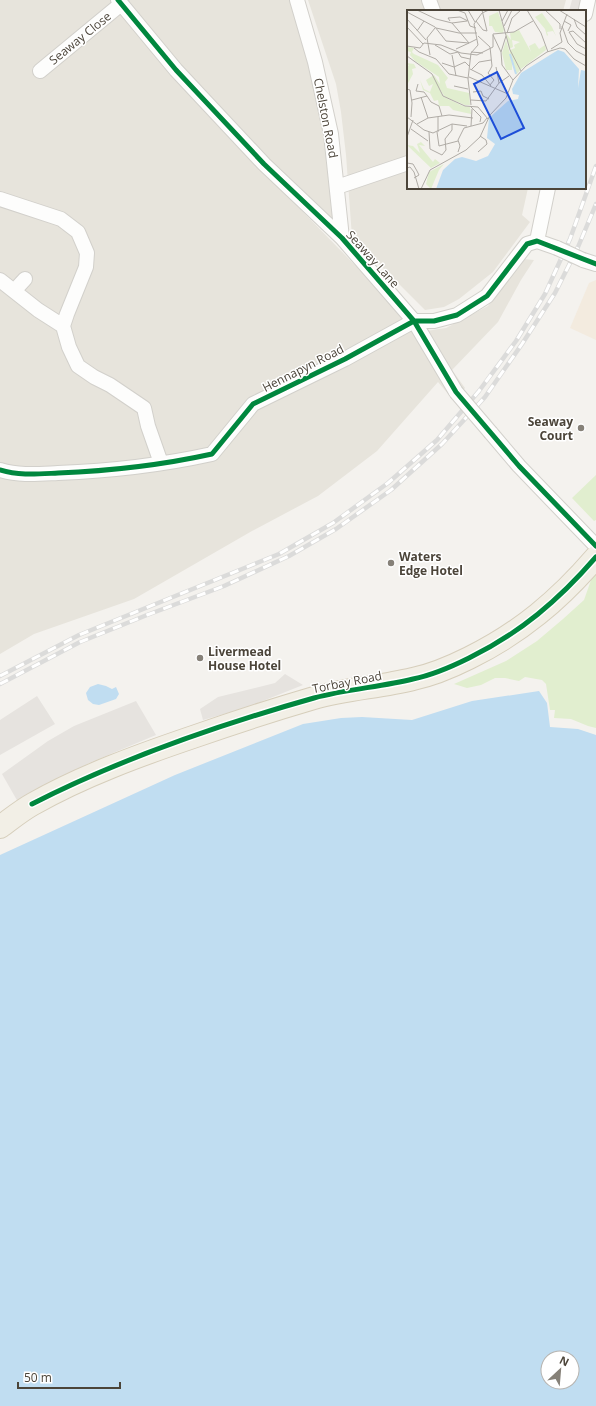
<svg xmlns="http://www.w3.org/2000/svg" width="596" height="1406" font-family="'Open Sans',sans-serif">
<rect width="100%" height="100%" fill="#f4f2ee"/>
<path fill="#e7e4dc" d="M0,0H114L268,176L387,298L413,333L446,328L488,306L523,259L534,260L521,280L498,322L452,370L465,388L454,401L438,382L377,451L318,496L252,531L134,599L34,634L0,654Z
M118,0H297L315,62L342,238Z
M308,0H566L563,11H408V188H528L522,215L530,222L493,272L459,299L444,307L425,310L352,237L346,155L341,112L336,84Z"/>
<path fill="#f3ebdf" d="M596,280V340L570,328L589,283Z"/>
<path fill="#e1eecf" d="M596,475V520L594,521L572,498Z
M596,566V728L588,726L571,719L554,718L555,710H550L546,684L542,680L525,677L519,681L505,678H495L481,685L467,688L454,684L506,661L537,641L563,619L584,600Z"/>
<path fill="#e6e3df" d="M572,0H583L580,11H569Z
M285,674L303,685L248,707L203,720L200,709L218,697L275,683Z
M37,696L55,724L0,755V720Z
M136,701L156,735L89,763L18,802L2,774L48,741L74,726Z"/>
<path fill="#c0ddf1" fill-rule="evenodd" d="M98,684L106,686L112,689L116,687L119,694L116,699L99,705L93,704L88,700L86,693L90,687Z
M539,691L547,703L550,727L578,729L596,735V1406H0V855L175,775L303,724L341,718L362,717L412,720L472,701ZM548,1358H572V1382H548Z"/>
<g fill="none" stroke-linecap="round" stroke-linejoin="round">
<defs>
<path id="street" d="M118,0L176,70L264,164L342,238L414,321L456,392
M297,0L315,62L331,134L342,238
M429,0L433,11
M585,14L588,0
M40,71L121,4
M337,187L408,163
M0,199L61,219L78,232L87,253L86,267L67,314L63,326L69,347L78,366L94,377L110,385L144,408L148,426L161,463
M537,241L548,188
M583,260L596,264
M0,280L38,310L63,326
M14,291L25,279
M491,433L519,466L596,546
M0,470C19,476 38,474 58,473C110,471 162,465 212,454L253,404L345,359L414,321H434L457,315L487,296L527,244L537,241L557,248"/>
<path id="primary" d="M0,827C11,819 22,810 33,804C82,776 140,755 193,737C233,723 273,710 314,698C346,689 380,687 413,679C432,675 451,667 469,658C520,633 559,600 596,557"/>
</defs>
<use href="#street" stroke="#d2d0cb" stroke-width="16"/>
<use href="#primary" stroke="#d6cebb" stroke-width="24"/>
<use href="#street" stroke="#fdfdfc" stroke-width="14"/>
<use href="#primary" stroke="#f2efe6" stroke-width="22"/>
<defs>
<path id="rail" d="M0,676L79,635L279,554L333,523L388,483L437,440L479,391L516,341L545,294L570,239L596,166
M0,684L80,642L147,615L224,586L289,556L336,529L391,490L442,444L485,397L522,344L555,293L578,247L596,204"/>
</defs>
<use href="#rail" stroke="#dbdbda" stroke-width="4.5"/>
<use href="#rail" stroke="#fff" stroke-width="3" stroke-dasharray="9" stroke-linecap="butt"/>
<defs>
<path id="street-bridge" d="M557,248L583,260
M456,392L491,433"/>
</defs>
<use href="#street-bridge" stroke="#d2d0cb" stroke-width="16" stroke-linecap="butt"/>
<use href="#street-bridge" stroke="#fdfdfc" stroke-width="14"/>
<defs>
<path id="cycleway" d="M118,0L176,70L264,164L342,238L414,321L456,392L519,466L596,546
M0,470C19,476 38,474 58,473C110,471 162,465 212,454L253,404L345,359L414,321H434L457,315L487,296L527,244L537,241L596,264
M32,804C122,758 218,725 314,698C347,689 381,687 413,679C433,675 451,667 469,658C520,633 559,600 596,557"/>
</defs>
<use href="#cycleway" stroke="#fff" stroke-width="8"/>
<use href="#cycleway" stroke="#00873e" stroke-width="5"/>
</g>
<g fill="#868178" stroke="#fff" stroke-width="1.5">
<circle cx="581" cy="428" r="4"/>
<circle cx="391" cy="563" r="4"/>
<circle cx="200" cy="658" r="4"/>
</g>
<g text-anchor="middle" dominant-baseline="central" stroke-width="3" stroke-linejoin="round" paint-order="stroke">
<g font-size="12" fill="#4b4439" stroke="#fff">
<text transform="translate(80 38) rotate(-39)">Seaway Close</text>
<text transform="translate(326 118) rotate(79)">Chelston Road</text>
<text transform="translate(373 259) rotate(48)">Seaway Lane</text>
<text transform="translate(303 368) rotate(-27)">Hennapyn Road</text>
<text transform="translate(347 682) rotate(-11)">Torbay Road</text>
</g>
<g font-size="12" font-weight="bold" fill="#4b4439" stroke="#fff" text-anchor="start">
<text x="573" y="421" text-anchor="end">Seaway<tspan x="573" dy="14">Court</tspan></text>
<text x="399" y="556">Waters<tspan x="399" dy="14">Edge Hotel</tspan></text>
<text x="208" y="651">Livermead<tspan x="208" dy="14">House Hotel</tspan></text>
</g>
</g>
<g transform="translate(407 10)">
<rect width="179" height="179" fill="#f4f2ee"/>
<path d="M91,2L97,19L96,23L88,22L85,16H82V6ZM135,3L145,17L149,26L146,21L140,22L141,25L140,26L138,19L128,7ZM112,20L124,42L122,36L128,33L132,39L138,35L139,40L114,59L109,65L105,51V60H99L95,43L99,30L103,44V40L108,38L107,35L113,32L105,30L106,37L102,39L99,23L104,30L103,23ZM1,37L7,38L5,42L7,44L31,55L41,68L38,72L40,78L62,83L63,95H58L38,87L30,75L37,87L56,96L63,97L64,104L46,100L42,96H32L31,90L27,91L23,83L16,80L13,70L17,79L23,82L26,74L22,76L19,70L27,65L33,74L32,67L8,51L3,45L4,42L0,41ZM0,53L7,54L9,58L5,59L6,64L0,75V56H2ZM14,132L18,136L12,135L26,152L28,149L33,153L24,158L0,135L6,136L13,143L10,134ZM37,154L32,160L24,179L19,174L22,162Z" fill="#e1eecf"/>
<path d="M151,40L157,42L172,59L171,78L174,60L179,61V179H29L36,160L48,149L55,147L69,151L81,146L88,134L80,128L82,108L101,91L111,89L112,85L106,84L105,79L114,63Z" fill="#c0ddf1"/>
<path fill="none" stroke="#c0ddf1" stroke-width="2" d="M103,44L109,64M175,102L173,126L179,160M122,179L179,98"/>
<path fill="none" stroke="#b0aca6" stroke-width="1" d="M10,0L29,9L45,13L62,33L49,39M36,0H49M50,0L58,3L63,16L69,18M61,0L68,12M75,0L80,21M92,0L103,40L114,61M120,0L134,23L141,42M138,0L153,14V19M152,0L179,17M0,2L28,17L39,31L62,33L70,29M0,9L19,30M167,9L170,17L179,25M43,11L41,8L53,7L61,11M69,11L76,20L80,21M95,11L101,0M157,11L164,15L161,21M45,13L60,11M97,16L105,0M155,16L161,33L169,41L179,46M0,17L16,34M29,18L52,23H70M10,21L17,11M162,22L170,34L179,39M162,22L166,21L179,33M100,23L105,8L114,0M86,25L94,42M71,26L83,37L85,56L83,60M99,26L94,42L95,55L106,70M17,33L34,35L54,43L70,45L86,37V24L107,22L126,11M28,35L43,44L51,42M0,36L13,38L17,33M7,38L12,42L29,49L42,64L61,68M144,39L155,32L153,23L160,4M51,42L54,47L63,49M64,42L76,43M23,45L20,28L28,18M45,45L49,66M0,46L25,64L36,86L58,96L71,97L81,109M35,53L47,57L58,52L63,57M89,57L92,73M63,59L75,65L84,76M64,60L72,52L84,50M83,60L81,63L87,70L83,75M62,67L101,84M92,73L102,66M11,74L9,81L17,82L20,86M47,76L61,79M0,79L3,80L5,93L4,107M66,82L74,81L76,86L82,89M14,87L21,108M5,90L20,86L24,92L32,96L35,106M64,90L79,91L92,73M64,95L61,69L64,43L71,35L67,14L75,3L82,0M63,96L74,107L73,112M0,107L17,120L26,123L45,114L60,116M10,114L21,108L42,105L66,108M64,116L65,99M4,119L21,131M22,122L23,139L35,145L39,140L38,129L45,120V114M30,122L32,136L51,131M31,122V107M0,127L6,110M51,142L53,136L51,130L57,118L76,113L80,108M71,142L80,134L79,130L73,126M0,153L6,154L10,161L12,165L7,168M0,158L3,157L7,162L12,179M14,179L23,160L59,140L73,127L83,105L99,88L106,70L119,56L140,42L153,38L158,39L167,49L179,56"/>
<path fill="#1d4ed8" fill-opacity="0.15" stroke="#1d4ed8" stroke-width="2" d="M90,62L117,118L94,129L67,74Z"/>
<rect width="179" height="179" fill="none" stroke="#4b4439" stroke-width="2"/>
</g>
<g transform="translate(560 1370) rotate(26)"><circle r="19" fill="#ffffff" stroke="#b7b4b0"/>
<path d="M0-3L7 15L0 10L-7 15Z" fill="#868178"/>
<text y="-6" font-size="11" font-weight="bold" text-anchor="middle" fill="#4b4439">N</text>
</g>
<path d="M18 1382v6h102v-6" fill="none" stroke="#4b4439" stroke-width="2"/>
<text x="24" y="1382" font-size="12" fill="#4b4439" stroke="#ffffff" stroke-width="3" paint-order="stroke">50 m</text>
</svg>
